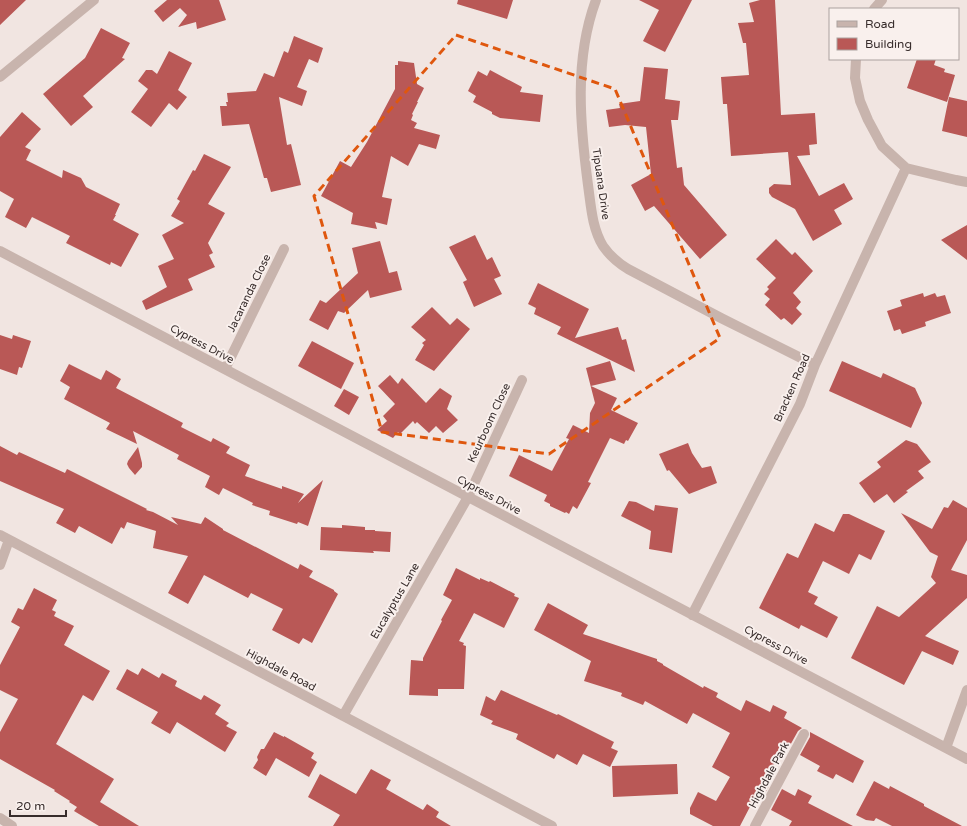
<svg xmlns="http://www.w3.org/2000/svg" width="967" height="826" font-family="'Varela Round',sans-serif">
<rect width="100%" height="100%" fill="#f1e5e1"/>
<path fill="#b95856" d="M0,0H26L0,25Z
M167,0H219L226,20L197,29L196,22L178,27L187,15L180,8L163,22L154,11Z
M458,0H513L507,19L457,4Z
M639,0H692L665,52L643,41L659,10Z
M760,0H775L781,115L815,113L817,144L809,145L810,155L797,156L819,196L844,183L853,199L834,210L842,224L813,241L795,209L772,197L769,193V188L774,184L791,185L788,152L731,156L727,104H723L721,77L749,75L746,43H743L738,23L754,22L749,3Z
M101,28L130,43L122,58L125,59L83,96L93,107L71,126L43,94L85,58Z
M294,36L323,48L318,63L309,59L297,87L307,91L302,106L279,97L287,145L291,144L301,185L271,192L267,178H264L249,124L222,126L220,106H227L226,102H228L227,93L256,91L264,73L274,77L284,51L288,53Z
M169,51L192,63L178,90L187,97L177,110L169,103L151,127L131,112L148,89L138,81L146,70H152L157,74Z
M917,59H936L934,65L945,69L944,72L955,75L947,102L907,88Z
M398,61L414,63L417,84L424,88L417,102H418L412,114L413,115L411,120L417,123L414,128L440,135L436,149L419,144L408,166L391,156L382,197L392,199L387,225L375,222L377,229L351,224L353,213L321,196L340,161L351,167L367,142L395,89V65H398Z
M644,67L668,69L665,99L680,101L678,120H671L677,168L682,167L684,185L727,235L700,259L654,206L645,211L631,185L651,174L646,127L625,125L609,127L606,110L620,108L619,104L640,101Z
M490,70L522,87L520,92L543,95L540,122L500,118L492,114V112L473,102L476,96L468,91L478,71L487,76Z
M949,97L967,101V137L942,131Z
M22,112L41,129L25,147L31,150L26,160L62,178L63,170L81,178L86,187L120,204L115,215H116L113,220L139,234L121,267L111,262L110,265L66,243L70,236L32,217L26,228L5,217L14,199L0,191V137Z
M204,154L231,167L208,204L225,213L208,243L213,253L209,255L215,267L188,279L193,290L146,310L142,301L167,287L158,266L174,259L162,235L184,223L171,216L180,201L177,199L193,170L195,171Z
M967,225V260L941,240Z
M475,235L487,260L492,257L501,276L494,279L502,294L474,307L463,282L467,280L449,247Z
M776,239L792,255L795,252L813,271L793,293L801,302L796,308L802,314L792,325L784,318L781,320L765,305L770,299L764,294L769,289L767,287L776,278L756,259Z
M380,241L389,273L397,271L402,290L370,298L368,290L344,313L338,311L328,330L309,320L320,300L326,303L358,273L352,248Z
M538,283L589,309L575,338L618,327L622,340L626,339L635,372L557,334L561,327L534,314L536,308L528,304Z
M923,293L924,297L935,293L937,297L945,295L951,313L925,322L926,326L902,334L900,329L894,331L887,311L902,306L900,300Z
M432,307L450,325L457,318L470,329L434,371L415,360L424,345L422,343L426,340L411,327Z
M0,335L12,339L13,335L31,341L22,368L19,367L17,375L0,369Z
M312,341L354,363L341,389L298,366Z
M610,361L616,380L591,386L617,398L611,410L638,423L628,441L626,440L624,444L610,438L588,482L591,483L577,509L573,506L569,514L566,512L565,513L550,506V504L544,501L547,495L509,476L519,455L552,471L569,439L566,438L573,425L589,433L590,413L595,403L586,368Z
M842,361L881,378L883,373L915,388L922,403L911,428L829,391Z
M69,364L101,380L106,370L121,379L116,388L183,423L181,427L211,442L213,438L230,447L226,453L250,465L245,476L282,489V486L304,494L298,503L323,480L308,526L298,522L297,524L269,515L270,511L252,505L253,503L223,488L219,495L205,487L210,476L177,459L179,455L133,431L137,444L106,429L110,423L64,399L70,387L60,381Z
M390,375L398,384L402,378L426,403L440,388L452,396L447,409L458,420L443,433L436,426L429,433L417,422L415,424L413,421L400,434L398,432L393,438L377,430L387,421L383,416L395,404L378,386Z
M344,389L359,397L349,415L334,406Z
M906,440L917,444L931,462L918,471L924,478L906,491L908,492L894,503L887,494L874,503L859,483L881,467L877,462Z
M688,443L692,453L702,468L711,466L717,483L689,494L669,470L667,471L659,454Z
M0,446L17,455L19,452L65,473L67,469L147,509L146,510L153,512L178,525L171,517L201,524L205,517L223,529V530L298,569L300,564L313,571L309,577L334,590V591L338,594L312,643L303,638L299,644L272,630L283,609L251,593L248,598L204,575L188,604L168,593L188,556L153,548L156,531L127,522L124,529L121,527L112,544L79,526L75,533L56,523L64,509L0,481Z
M138,447L142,463V467L135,475L129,468L127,464L128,461Z
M953,500L967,508V540L951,570L967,575V598L925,636L959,651L953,665L922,651L904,685L851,658L877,606L899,617L936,583L931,577L938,556L930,552L901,513L932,529L944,507L948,508Z
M629,501L636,502L654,511L655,505L678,508L672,553L649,549L651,531L621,516Z
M843,514H849L885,531L871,560L859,554L849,574L823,561L808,592L818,597L814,604L838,617L827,638L801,625L799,629L759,608L787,553L798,558L815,523L834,532Z
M342,525L365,527V530H375V531L391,532L390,552L373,551L374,553L320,550L321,527L342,528Z
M456,568L480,580V578L489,582L490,581L515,594L514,596L519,598L504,628L474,613L459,641L464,643L463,645L466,646L464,689H438V696L409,695L411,660L423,661V658L442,621L441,620L452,600L443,595Z
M34,588L57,600L52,610L56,612L54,616L74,626L64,645L110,671L93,701L83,695L56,744L114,779L100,802L139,826H99L74,811L77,807L69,802L70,801L54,791L55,790L0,759V732L18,699L0,690V665L20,627L11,622L18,608L23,610Z
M548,603L588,625L583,634L657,659V661L663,664V665L703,688L704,686L718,693L716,697L741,711L746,700L770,712L773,705L787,712L784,718L802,728L798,731L788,749L783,746L765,781L770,784L759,804L753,801L740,826H713L690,814V808L698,792L716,801L730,777L712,767L730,733L693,713L687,724L645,701L643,705L621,696L622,693L584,681L591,661L534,630Z
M142,668L159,678L162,673L177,681L175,686L201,700L204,695L221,705L215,714L229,723L226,726L237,732L225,752L177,722L170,734L151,723L158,712L116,689L127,669L138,675Z
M501,690L557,715L558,714L614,742L611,748L618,751L610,767L583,754L577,765L557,754L554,759L516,739L518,734L491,724L493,721L480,715L486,696L495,701Z
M274,732L284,737V736L314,753L311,758L317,762L309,777L276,758L266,776L253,768L258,760L257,757L261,749H264Z
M810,732L864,761L853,783L836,774L833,779L817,771L820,766L800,755L810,737Z
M677,764L678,794L613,797L612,766Z
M371,769L391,780L386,789L423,810L427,804L439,812L436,817L451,826H333L340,815L308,797L320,774L356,794Z
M874,781L889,789L890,786L924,804V806L962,826H892L876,818L874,821L866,820L856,815Z
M782,789L795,796L798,789L812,796L808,803L853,826H789L792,821L771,810Z"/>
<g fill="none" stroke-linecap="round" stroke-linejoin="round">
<path stroke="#c8b4ad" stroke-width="10" d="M596,0C574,59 580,124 588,185C591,206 592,228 603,246C610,256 618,263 628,269L721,318L815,365
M874,9L882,0
M856,59L855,78L860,101L868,120L882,146L906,168L956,180L967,182
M0,77L94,0
M0,251L967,759
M225,369L284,249
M0,535L552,826
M0,565L9,540
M692,615L800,404L815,365L906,168
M343,716L468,497L522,380
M946,748L967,690
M0,818L12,826
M755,826L804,734"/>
</g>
<path fill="none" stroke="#df570e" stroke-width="3" stroke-dasharray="8 5" stroke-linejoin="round" d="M456,35L615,89L720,338L549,454L382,432L314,196Z"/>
<g text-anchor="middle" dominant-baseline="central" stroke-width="4" stroke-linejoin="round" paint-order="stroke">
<g font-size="11" fill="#372c2b" stroke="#f9f0ed">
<text transform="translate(601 184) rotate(82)">Tipuana Drive</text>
<text transform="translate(249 293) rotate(-64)">Jacaranda Close</text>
<text transform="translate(202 344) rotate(28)">Cypress Drive</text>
<text transform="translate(792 388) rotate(-66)">Bracken Road</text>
<text transform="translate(489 423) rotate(-65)">Keurboom Close</text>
<text transform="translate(489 495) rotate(28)">Cypress Drive</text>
<text transform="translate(395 601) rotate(-60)">Eucalyptus Lane</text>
<text transform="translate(776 645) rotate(28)">Cypress Drive</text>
<text transform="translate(281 670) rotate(28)">Highdale Road</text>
<text transform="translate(769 775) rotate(-62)">Highdale Park</text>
</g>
</g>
<rect x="829" y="8" width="130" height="52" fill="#f9f0ed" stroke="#aba29f"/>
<rect x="837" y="21" width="20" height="6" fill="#c8b4ad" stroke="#aba29f"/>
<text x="865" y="28" font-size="12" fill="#372c2b">Road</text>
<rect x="837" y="38" width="20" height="12" fill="#b95856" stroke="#aba29f"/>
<text x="865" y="48" font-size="12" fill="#372c2b">Building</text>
<path d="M10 810v6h56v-6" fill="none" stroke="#372c2b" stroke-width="2"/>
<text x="16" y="810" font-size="12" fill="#372c2b" stroke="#f9f0ed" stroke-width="3" paint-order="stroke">20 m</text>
</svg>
